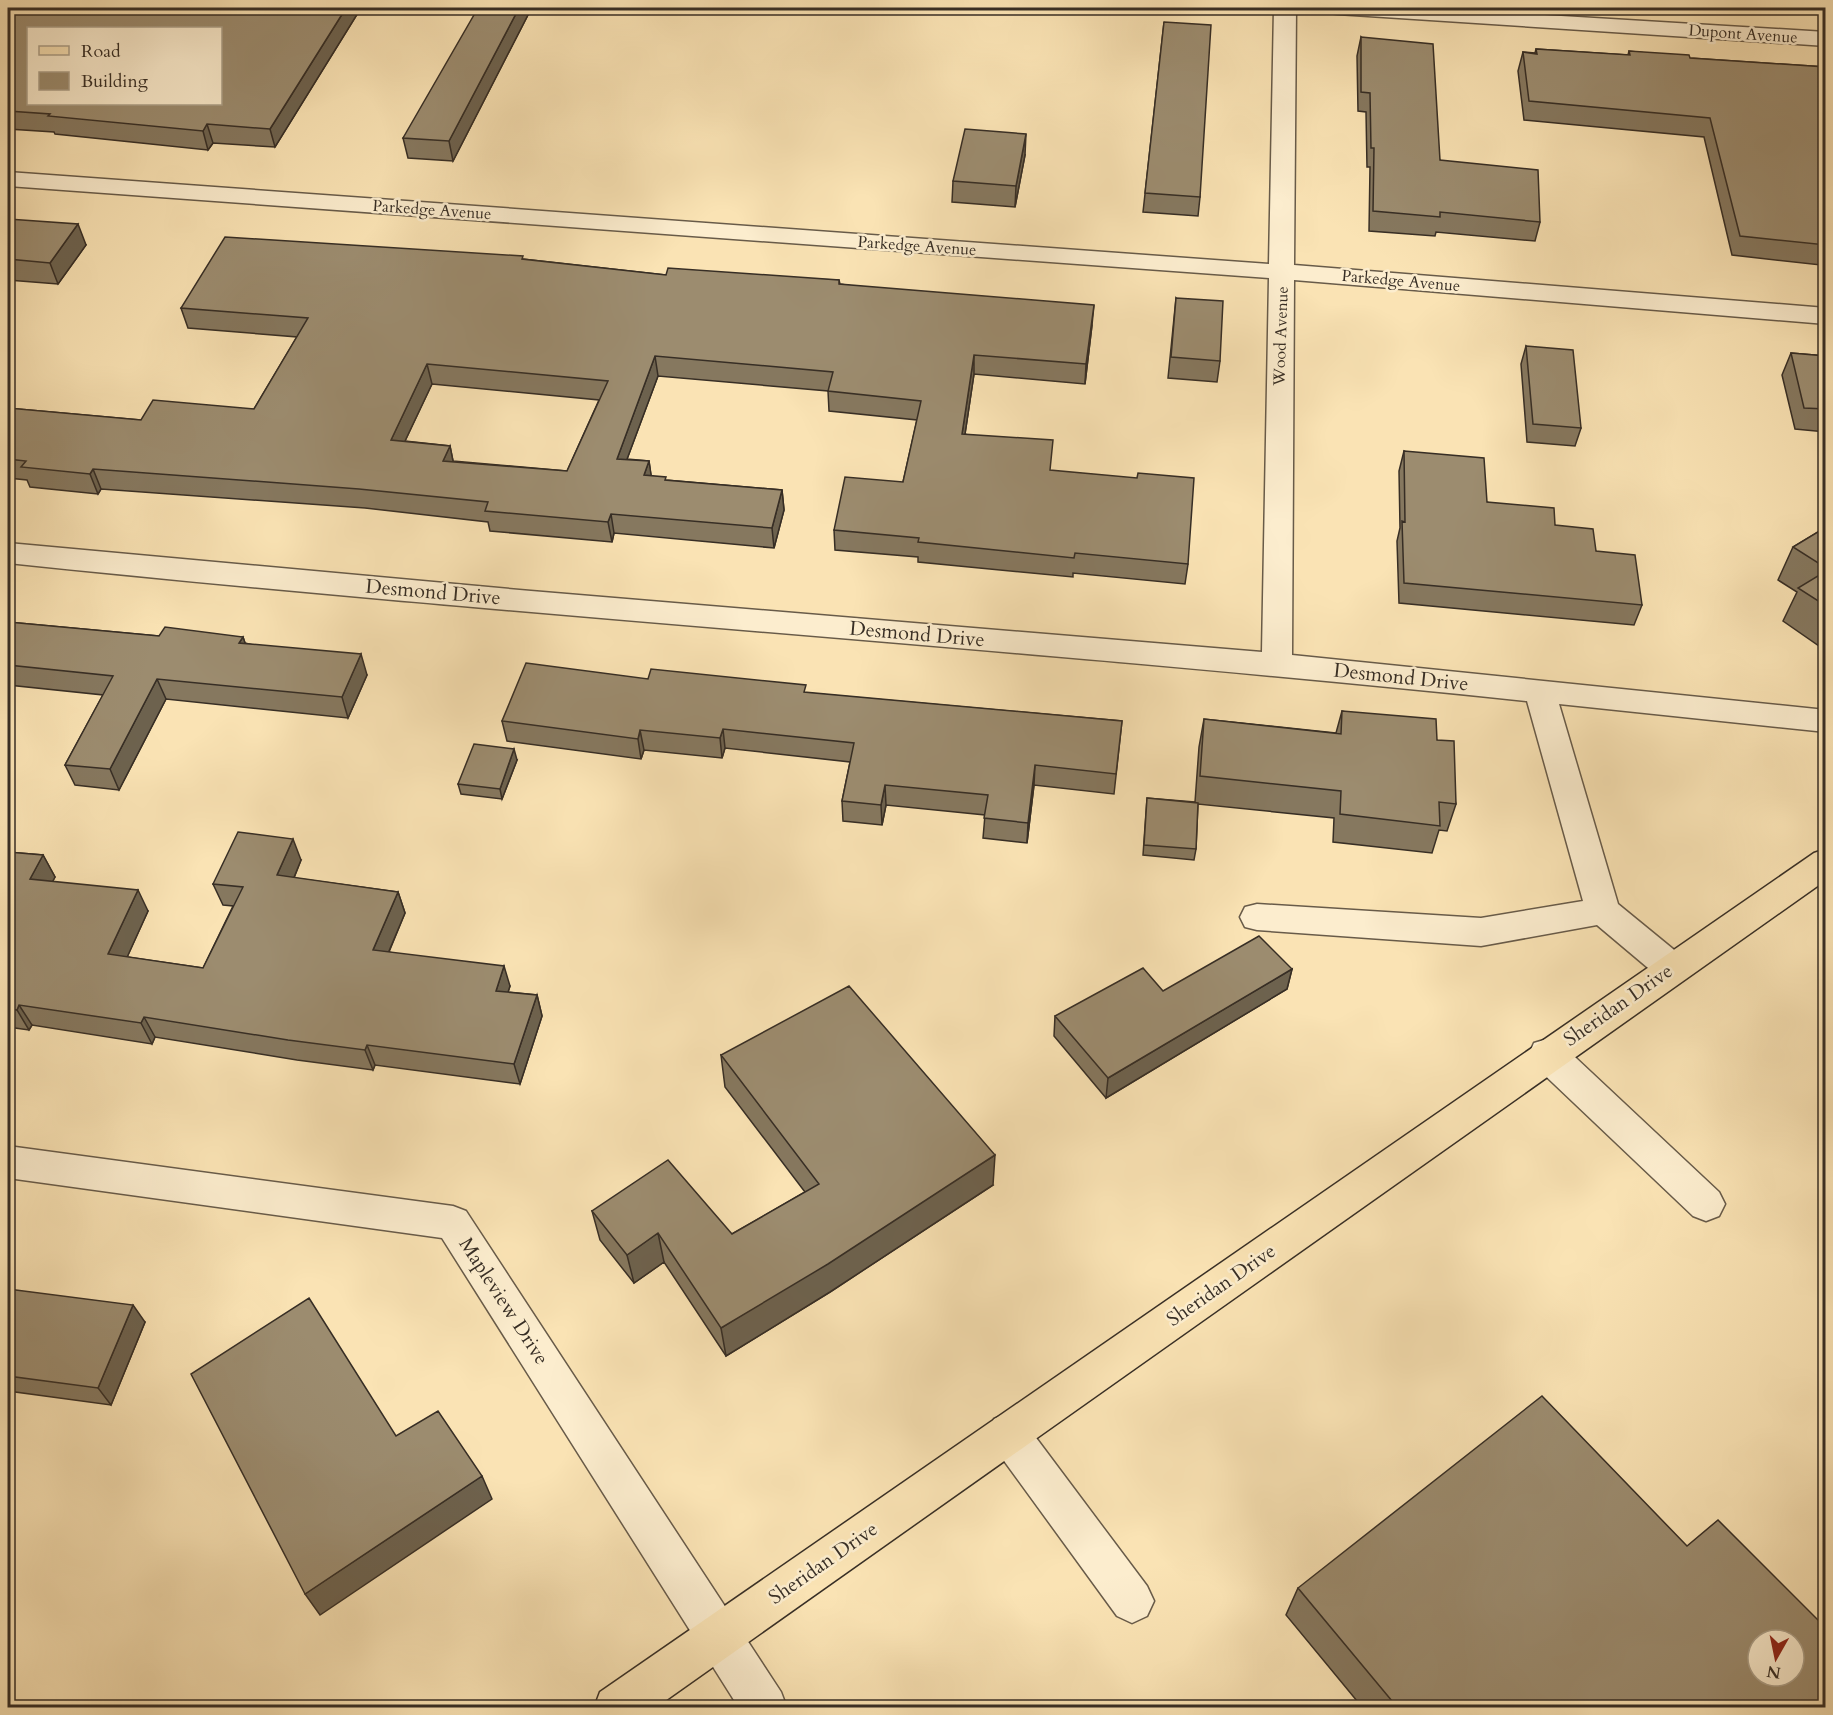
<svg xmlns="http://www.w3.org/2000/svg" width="1833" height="1715" font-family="Cardo,serif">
<rect width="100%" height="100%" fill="#fae3b4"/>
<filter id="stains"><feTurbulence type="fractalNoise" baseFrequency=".00333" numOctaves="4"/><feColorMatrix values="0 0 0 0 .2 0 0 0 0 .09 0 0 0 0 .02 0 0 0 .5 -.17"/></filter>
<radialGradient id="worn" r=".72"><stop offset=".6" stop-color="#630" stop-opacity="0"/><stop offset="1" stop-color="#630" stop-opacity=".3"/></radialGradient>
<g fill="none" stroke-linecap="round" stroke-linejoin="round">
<defs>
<path id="minor" d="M1274,8H1296L1294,265L1826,308V324L1294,280L1292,655L1826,710V732L1559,704L1618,904L1684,958L1689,968L1684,978L1672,982L1660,978L1597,925L1481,946L1257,930L1245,927L1240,917L1245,907L1257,904L1481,918L1583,901L1527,701C1021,648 513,616 8,563V543L531,591L1262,652L1269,278L8,186V172L1269,264Z
M1326,8H1431L1826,32V46L1337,14L1329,13Z
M1547,1039L1560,1043L1719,1192L1725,1204L1719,1216L1706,1221L1693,1216L1534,1065L1529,1054L1534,1043Z
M8,1146L453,1206L466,1211L781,1692L787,1708H739L442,1238L8,1178Z
M1008,1413L1022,1419L1147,1586L1154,1601L1147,1616L1132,1623L1117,1616L994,1447L988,1433L994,1419Z"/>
<path id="major" d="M1826,849V880L655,1708H594L600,1692L1814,853Z"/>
</defs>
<use href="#minor" stroke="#685b49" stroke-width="3"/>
<use href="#major" stroke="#372e25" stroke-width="3"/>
<use href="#minor" fill="#fcedce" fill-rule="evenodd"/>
<use href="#major" fill="#fae3b4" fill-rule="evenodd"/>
</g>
<path fill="#86785f" stroke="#372e25" stroke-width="1.5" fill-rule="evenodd" d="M8,8H361L275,147L213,143L208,150L55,134L54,132L8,129Z
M530,11L453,161L408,158L403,138Z
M1164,22L1200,197L1198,216L1143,212Z
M1361,37L1440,160L1540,222L1535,241L1436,232L1435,236L1369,231L1370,167H1367L1366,112L1358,111L1357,56Z
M1536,49L1628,55L1629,51L1690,58L1826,67V260H1823L1821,265L1732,255L1704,137L1524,120L1518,71L1523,52L1535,53Z
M1025,155L1015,207L952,202L953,181Z
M8,219L86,245L58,284L8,280Z
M523,259L666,275L839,280L840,284L1092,325L1085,384L974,374L965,434L1050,471L1188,564L1185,584L1073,573V577L918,562V557L835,550L834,530L903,482L917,420L829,411L828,391L658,376L627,459L649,461L651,476L666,480L782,490L784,510L774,548L614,533L612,542L490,531L488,522L365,508L101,489L98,494L30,487L27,480L8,478V408L141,420L254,409L297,337L188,328L181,308ZM432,384L599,400L567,471L453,461L450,446L405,441Z
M1176,298L1220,361L1217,382L1168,378Z
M1526,346L1581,428L1575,446L1527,442L1521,364Z
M1791,353L1826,356V432L1795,429L1782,375Z
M1404,451L1487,502L1555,525L1596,551L1642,605L1634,625L1399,603L1397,541L1400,528L1399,471Z
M1826,527V645L1822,648L1783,621L1797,592L1778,580L1793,547Z
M8,621V622L159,636L243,637L245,643L367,675L348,718L166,699L119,790L75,785L65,765L103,695L8,685Z
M648,679L1122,721L1114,794L1034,785L1027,843L983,838L985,815L886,805L882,825L843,821L842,801L850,762L725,748L722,758L644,750L641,759L507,741L502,721Z
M1342,711L1437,740L1456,804L1447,831L1439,830L1432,853L1333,842L1334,818L1198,804L1196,849L1194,860L1143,855L1147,798L1195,802L1199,747L1204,719L1336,733Z
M517,760L502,799L461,794L458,784Z
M8,852L43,855L55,877L52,882L148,911L127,957L203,968L233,906L223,905L213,884L301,860L294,878L398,892L405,913L389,952L510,986L508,992L537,995L542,1016L520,1084L375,1065L373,1070L297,1060L155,1037L152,1044L32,1025L29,1030L8,1027Z
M1292,969L1287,989L1106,1098L1054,1036L1055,1016L1163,991Z
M721,1055L993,1185L830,1292L726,1356L664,1262L634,1283L600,1240L592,1211L732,1234L805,1192L725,1087Z
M8,1289L145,1322L111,1405L8,1391Z
M1687,1546L1826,1707H1362L1286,1615L1298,1588Z"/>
<path fill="#6d624e" stroke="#372e25" stroke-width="1.5" d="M346,8H361L275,147L270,129Z
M519,8H530V11L453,161L449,141Z
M207,124L213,143L208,150L203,131Z
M1026,134L1025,155L1015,207L1016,186Z
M78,224L86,245L58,284L50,263Z
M1094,305L1092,325L1085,384L1086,364Z
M974,355V374L962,454V434Z
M655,356L658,376L620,478L617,459Z
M427,364L432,384L396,460L391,440Z
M450,446L454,466L443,461Z
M649,461L652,481L644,475Z
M93,469L101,489L98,494L90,474Z
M782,490L784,510L774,548L772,528Z
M611,514L614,533L612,542L608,522Z
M243,637L250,658L239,643Z
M361,654L367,675L348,718L342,697Z
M157,679L166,699L119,790L110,769Z
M723,729L725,748L722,758L720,738Z
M640,730L644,750L641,759L638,739Z
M514,749L517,760L502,799L500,789Z
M1035,765L1034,785L1027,843L1028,823Z
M885,785L886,805L882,825L881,805Z
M293,839L301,860L286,897L277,875Z
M43,855L55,877L42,901L30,879Z
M138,890L148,911L119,975L108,954Z
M398,892L405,913L381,970L373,950Z
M504,966L510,986L502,1011L496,991Z
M1292,969L1287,989L1106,1098L1108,1078Z
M537,995L542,1016L520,1084L514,1064Z
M19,1005L32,1025L29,1030L17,1010Z
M144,1017L155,1037L152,1044L141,1023Z
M367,1045L375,1065L373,1070L365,1050Z
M995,1155L993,1185L830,1292L726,1356L721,1328Z
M658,1233L664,1262L634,1283L627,1255Z
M133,1305L145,1322L111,1405L98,1388Z
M482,1476L492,1499L320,1615L305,1594Z"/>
<path fill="#9c8c6f" stroke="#372e25" stroke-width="1.5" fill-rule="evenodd" d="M8,8H346L270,129L207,124L203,131L48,116L50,114L8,111ZM28,28H220V104H28Z
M478,8H519L449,141L403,138Z
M1164,22L1211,25L1200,197L1145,193Z
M1361,37L1433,44L1440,160L1538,170L1540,222L1440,212V217L1373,211L1374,148H1371L1370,93L1361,92Z
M1536,49L1630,55L1629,51L1689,55L1690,58L1826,67V245L1740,236L1710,118L1529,101L1523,52L1537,54Z
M965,129L1026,134L1016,186L953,181Z
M8,219L78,224L50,263L8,259Z
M225,237L523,256L522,259L666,275L668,268L839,280V284L1094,305L1086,364L974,355L962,434L1053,440L1050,470L1137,478L1138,473L1194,478L1188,564L1075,553L1074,558L918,542L919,538L834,530L845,477L903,482L921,401L828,391L833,372L655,356L617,459L649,461L644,475L666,477L665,480L782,490L772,528L611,514L608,522L485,511L488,502L359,489L93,469L90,474L21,467L26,461L8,459V408L141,420L153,400L254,409L308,318L181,308ZM427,364L608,381L567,471L443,461L450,446L391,440Z
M1176,298L1223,301L1220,361L1171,357Z
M1526,346L1573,350L1581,428L1533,424Z
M1791,353L1826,356V409L1804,408Z
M1404,451L1484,458L1487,502L1554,508L1555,525L1593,529L1596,551L1635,555L1642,605L1404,583L1402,521L1405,522Z
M1826,527V568L1793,547Z
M1826,571V606L1798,588Z
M8,622L159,636L165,627L243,637L239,643L361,654L342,697L157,679L110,769L65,765L113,676L8,665Z
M526,663L648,679L651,669L806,685L804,692L1122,721L1116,774L1035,765L1028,823L984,818L988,795L885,785L881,805L842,801L854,743L723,729L720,738L640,730L638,739L502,721Z
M1342,711L1436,719L1437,740L1454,741L1456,804L1439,802L1440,826L1340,814L1341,791L1200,776L1204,719L1341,734Z
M474,744L514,749L500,789L458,784Z
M1147,798L1198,803L1196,849L1144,845Z
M238,832L293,839L277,875L398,892L373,950L504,966L496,991L537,995L514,1064L367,1045L365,1050L288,1040L144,1017L141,1023L19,1005L17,1010L8,1009V852L43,855L30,879L138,890L108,954L203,968L243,887L213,884Z
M1259,936L1292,969L1108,1078L1055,1016L1143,968L1163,991Z
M849,986L995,1155L828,1264L721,1328L658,1233L627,1255L592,1211L668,1160L732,1234L819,1184L721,1055Z
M8,1289L133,1305L98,1388L8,1376Z
M309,1298L396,1436L438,1411L482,1476L305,1594L191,1374Z
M1542,1396L1687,1546L1718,1520L1826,1628V1707H1397L1298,1588ZM1758,1640H1794V1676H1758Z"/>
<g text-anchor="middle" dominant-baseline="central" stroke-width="5" stroke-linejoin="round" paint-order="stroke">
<g font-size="16" fill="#372e25" stroke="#fcedce">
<text transform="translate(1743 34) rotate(4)">Dupont Avenue</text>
<text transform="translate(432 210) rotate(4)">Parkedge Avenue</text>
<text transform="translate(917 246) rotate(4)">Parkedge Avenue</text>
<text transform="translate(1401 281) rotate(5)">Parkedge Avenue</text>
<text transform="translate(1281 336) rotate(-88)">Wood Avenue</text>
</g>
<g font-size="20" fill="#372e25" stroke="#fcedce">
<text transform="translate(433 592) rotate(5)">Desmond Drive</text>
<text transform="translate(917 634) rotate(5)">Desmond Drive</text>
<text transform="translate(1401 677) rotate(6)">Desmond Drive</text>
<text transform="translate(1618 1005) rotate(-35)">Sheridan Drive</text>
<text transform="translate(1221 1285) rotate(-35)">Sheridan Drive</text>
<text transform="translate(504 1301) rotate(57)">Mapleview Drive</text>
<text transform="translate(823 1563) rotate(-35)">Sheridan Drive</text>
</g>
</g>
<rect width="1833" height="1715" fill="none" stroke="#fae3b4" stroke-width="30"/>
<rect x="9" y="9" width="1815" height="1697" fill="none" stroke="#372e25" stroke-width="3"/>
<rect x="15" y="15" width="1803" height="1685" fill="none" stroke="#372e25" stroke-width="1.5"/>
<rect x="27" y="27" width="195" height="78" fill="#fcedce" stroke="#ada18a" stroke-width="1.5"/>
<rect x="39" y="46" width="30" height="9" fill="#fae3b4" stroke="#ada18a" stroke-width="1.5"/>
<text x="81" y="57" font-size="18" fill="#372e25">Road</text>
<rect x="39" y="72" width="30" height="18" fill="#9c8c6f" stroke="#ada18a" stroke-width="1.5"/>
<text x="81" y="87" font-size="18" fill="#372e25">Building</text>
<g transform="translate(1776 1658) rotate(189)"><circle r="28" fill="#fcedce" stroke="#ada18a" stroke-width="1.5"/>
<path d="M0-4.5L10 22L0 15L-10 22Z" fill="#8f2418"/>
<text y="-9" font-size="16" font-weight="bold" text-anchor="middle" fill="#372e25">N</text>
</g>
<rect width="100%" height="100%" filter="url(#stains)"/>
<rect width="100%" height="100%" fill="url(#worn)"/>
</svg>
